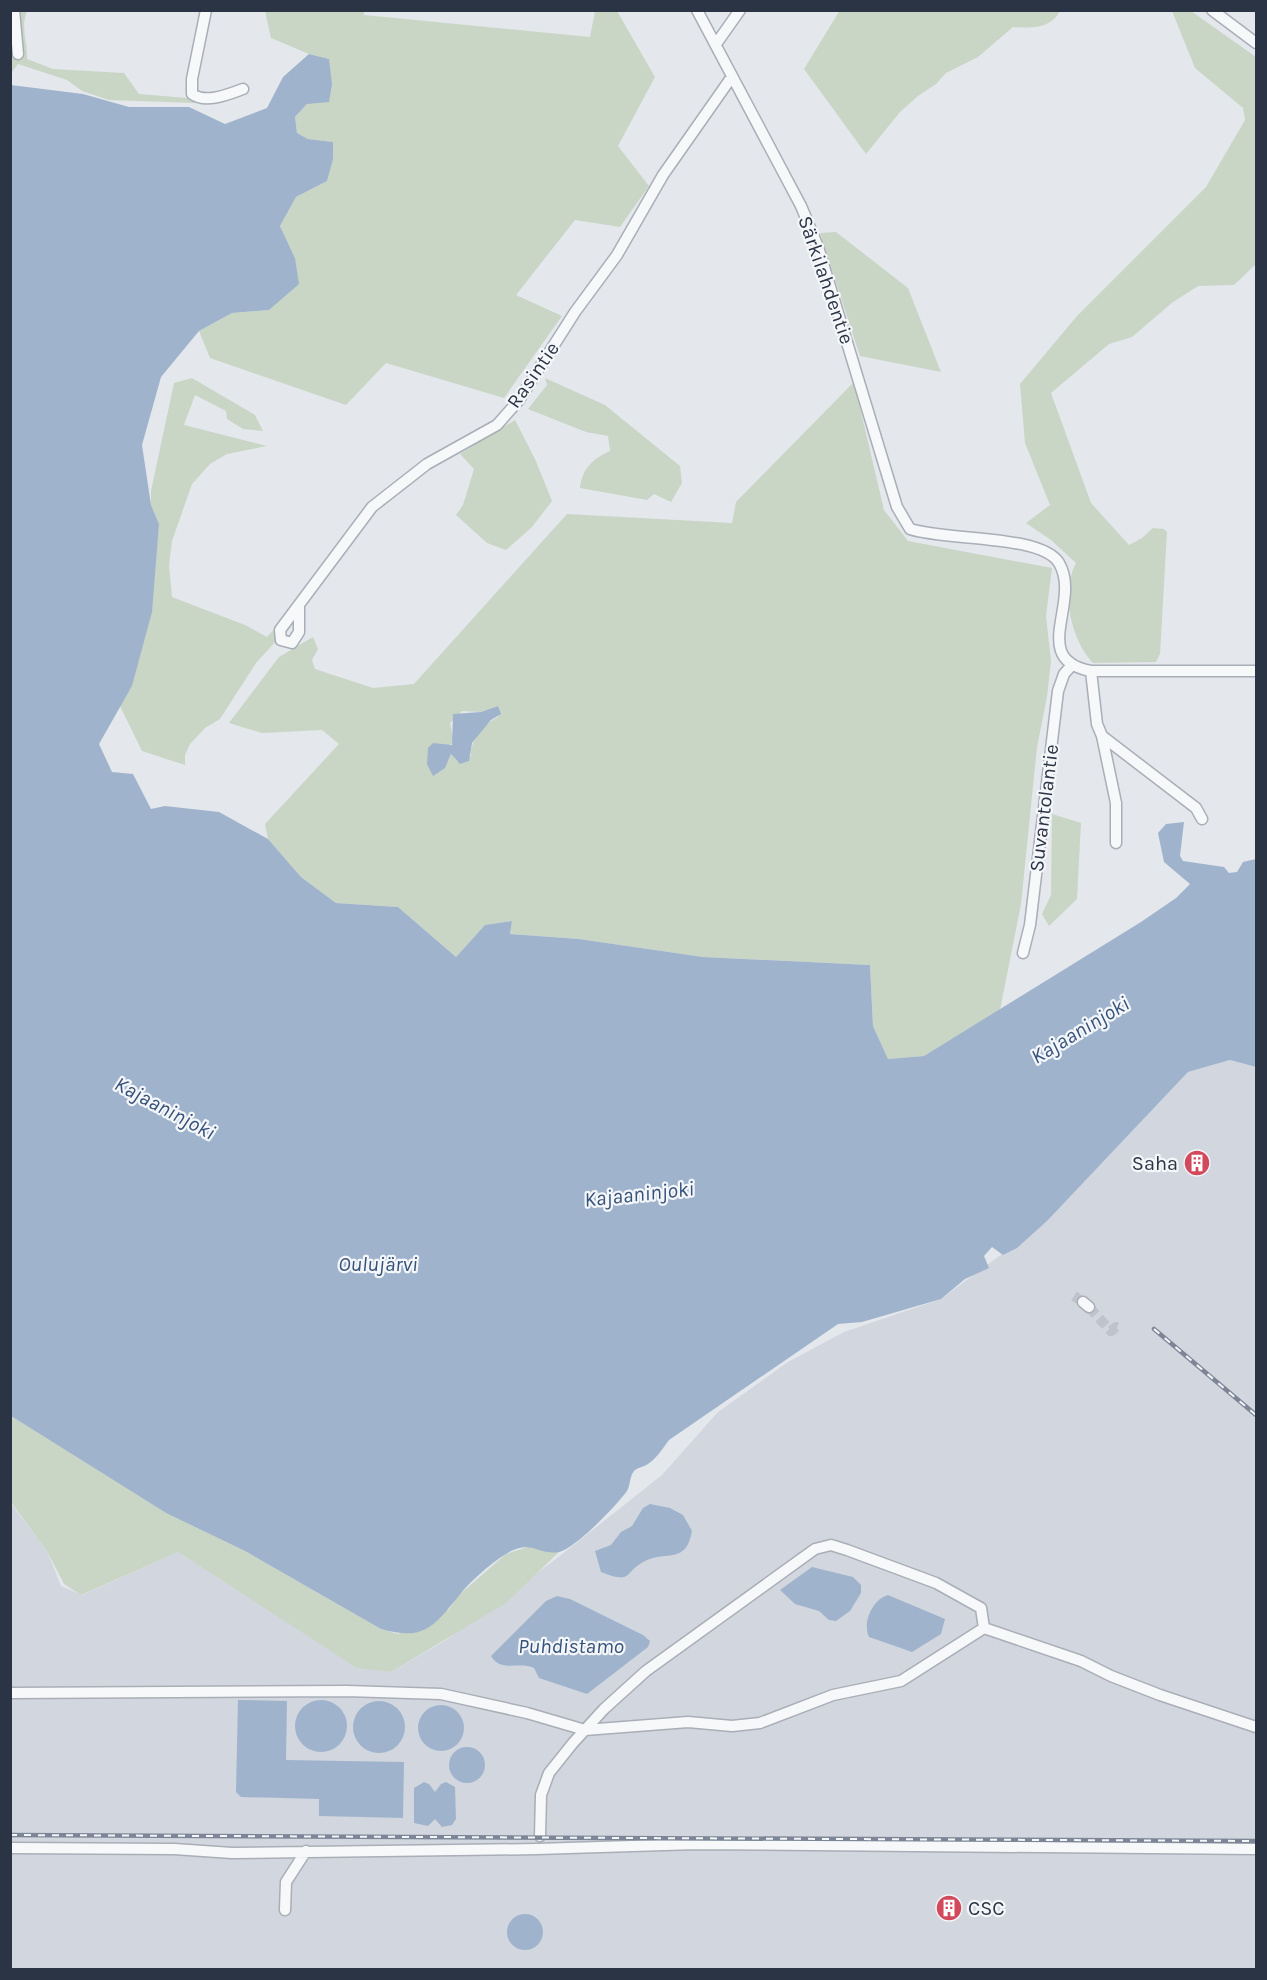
<svg xmlns="http://www.w3.org/2000/svg" width="1267" height="1980" font-family="Karla,sans-serif">
<rect width="100%" height="100%" fill="#e4e7ec"/>
<path fill="#d2d6de" d="M1230,1060L1256,1067V1969H11L10,1502L48,1553L61,1586L82,1595L178,1552L357,1667L391,1672L446,1640L556,1559L662,1475L718,1412L788,1362L844,1332L941,1299L1048,1220L1188,1072Z"/>
<path fill="#c9d6c5" fill-rule="evenodd" d="M840,10H1060V11C1050,29 1032,28 1013,27L978,57L946,73L936,84L918,96L900,112L866,154L804,69Z
M18,11H27C20,28 28,42 27,59L53,69L124,73L139,94L187,98L195,103L109,100L82,91L67,80L18,64L11,73L10,28Z
M265,11H364V15L590,37L595,11H617L655,77L618,146L649,186L620,227L575,220L516,295L562,316L504,398L386,363L346,405L210,358L199,331L232,313L269,310L295,258L280,226L296,197L327,181L333,142L308,139L297,133L295,117L307,104L329,59L309,54L271,38Z
M1172,11H1191L1256,57V264L1234,285L1198,286L1173,302L1132,337L1109,344L1051,393L1091,503L1129,545L1142,538L1153,528L1164,529L1167,532L1160,654L1156,662L1093,663C1070,639 1061,591 1076,563L1051,540L1026,523L1050,505L1025,443L1020,384L1077,316L1206,187L1245,120L1243,108L1195,68Z
M836,232L908,288L941,372L860,356L820,233Z
M192,378L255,415L263,431L243,429L227,419L226,411L195,395L184,425L267,446L227,454L210,464L192,484L172,541L169,565L172,597L245,625L267,637L281,622L278,639L256,663L220,719L205,728L190,744L185,755V765L142,751L120,706L132,686L157,545L159,524L151,505V491L174,383Z
M545,378L605,405L680,466L682,483L671,502L654,494L647,500L580,488C582,469 592,459 610,451L608,436L586,432L528,409L547,385Z
M854,382L884,510L908,541L1052,568L1046,616L1051,661L1047,697L1037,747L1021,904L1000,1010L924,1056L888,1059L873,1026L870,965L703,957L579,939L510,934L512,921L485,925L456,957L398,907L336,903L301,877L268,839L265,824L339,744L322,730L262,733L229,723L279,657L313,637L318,649L312,660L315,669L373,688L414,684L567,514L732,523L736,502ZM498,706V717C485,723 469,742 471,756L457,761L451,754L448,762L441,745L448,746L454,742L450,723L462,711L481,712Z
M515,420L535,459L552,501L532,527L506,550L487,543L456,515L463,505L474,469L460,454Z
M1052,814L1081,823L1077,899L1049,926L1042,914L1051,895Z
M11,1416L166,1513L245,1551L381,1629L398,1634L449,1609L459,1595L506,1554L531,1546L547,1551L559,1552L506,1603L391,1672L357,1668L178,1552L81,1595L64,1584L48,1553L11,1502Z"/>
<path fill="#9fb4cc" d="M309,54L329,59L332,84L329,102L307,104L295,117L297,133L308,139L333,142V159L327,181L296,197L280,226L295,258L299,284L269,310L232,313L199,331L161,377L142,445L151,505L159,524L152,612L132,686L99,744L112,772L133,774L151,809L165,806L219,812L268,839L301,877L336,903L398,907L456,957L485,925L512,921L510,934L579,939L703,957L870,965L873,1026L888,1059L924,1056L1141,922L1176,898L1190,884L1164,862L1158,833L1166,824L1184,822L1180,856L1183,861L1224,867L1229,873L1237,872L1243,862L1256,859V1067L1230,1060L1188,1072L1048,1220L1017,1248L1003,1255L992,1247L984,1256L989,1268L965,1279L941,1299L862,1322L838,1324L669,1440C663,1448 656,1459 648,1464C644,1467 639,1467 635,1470C629,1476 631,1484 627,1491C616,1506 576,1548 559,1552C539,1556 531,1538 506,1554C490,1564 469,1582 458,1597C433,1627 424,1641 381,1629L245,1551L166,1513L11,1416V85L83,94L129,107H189L225,124L267,108L283,77Z
M498,706L501,714L491,720L472,743L469,761L460,764L451,754L445,768L433,776L427,764L428,748L433,743L452,745L453,714L481,712Z
M650,1504L670,1508L683,1515L692,1531C686,1565 667,1550 645,1561C623,1572 634,1585 601,1572L595,1551L611,1545L621,1532L632,1526L643,1508Z
M812,1567L853,1577L861,1585V1593L850,1611L836,1621L829,1620L819,1611L795,1604L780,1590Z
M888,1595L945,1619L941,1634L912,1652L869,1637C862,1622 873,1599 888,1595Z
M557,1596L570,1599L643,1635L650,1641L648,1647L587,1694L539,1678L534,1668C519,1661 501,1673 491,1656L546,1601Z
M238,1700L287,1701L286,1760L404,1762L403,1818L319,1816V1799L241,1797L236,1792Z
M295 1726a26 26 0 1 1 52 0a26 26 0 1 1-52 0Z
M353 1727a26 26 0 1 1 52 0a26 26 0 1 1-52 0Z
M418 1728a23 23 0 1 1 46 0a23 23 0 1 1-46 0Z
M449 1765a18 18 0 1 1 36 0a18 18 0 1 1-36 0Z
M424,1782L429,1784L435,1792L441,1784L446,1782L455,1787L456,1819L452,1825L442,1827L435,1819L428,1826L414,1823V1788Z
M507 1932a18 18 0 1 1 36 0a18 18 0 1 1-36 0Z"/>
<g fill="none" stroke-linecap="round" stroke-linejoin="round">
<path stroke="#bfc3cb" stroke-width="10" stroke-dasharray="10 5" stroke-linecap="butt" d="M1074,1296L1083,1302
M1089,1307L1111,1331L1116,1327L1121,1329"/>
<defs>
<path id="minor" d="M14,10L18,54
M206,10L192,79V94C206,104 229,94 243,89
M697,10L801,206L818,247L897,507L910,529C946,541 1041,534 1059,563C1082,602 1028,659 1091,671H1256
M1212,10L1256,43
M716,44L740,10
M299,606V632L292,643L281,640L280,630L372,507L427,464L497,425L519,400L575,312L617,255L663,175L731,78
M1091,671L1097,724L1102,736L1196,808L1202,819
M1102,736L1116,803V843
M1023,953L1030,925L1058,691L1064,674L1072,665
M1083,1302L1089,1307
M984,1628L1081,1661L1111,1676L1160,1695L1256,1727
M10,1693L347,1691L441,1694L527,1713L585,1730L688,1722L732,1726L760,1723L833,1695L901,1681L984,1628L981,1608L936,1583L847,1550L831,1545L815,1549L646,1671L604,1709L573,1743L549,1773L541,1795L540,1836
M10,1848L174,1849L232,1853L537,1849L696,1844L1256,1849
M285,1910L286,1882L306,1851"/>
</defs>
<use href="#minor" stroke="#a9aeb7" stroke-width="13"/>
<use href="#minor" stroke="#f7f8fa" stroke-width="10"/>
<defs>
<path id="rail" d="M1154,1329L1256,1415
M10,1835L1256,1841"/>
</defs>
<use href="#rail" stroke="#7d8696" stroke-width="4.5"/>
<use href="#rail" stroke="#f4f6f9" stroke-width="2" stroke-dasharray="7" stroke-linecap="butt"/>
</g>
<defs>
<symbol id="building-disc" viewBox="-11 -11 22 22"><circle r="9.5" fill="#d1495b" stroke="#f4f6f9"/><path d="M-4-6H4V6H1V3H-1V6H-4ZM-2.5-4.3h1.7v1.8h-1.7ZM.8-4.3h1.7v1.8H.8ZM-2.5-1h1.7V.8h-1.7ZM.8-1h1.7V.8H.8Z" fill="#fff"/></symbol>
</defs>
<g fill-rule="evenodd">
<use href="#building-disc" x="1182" y="1148" width="30" height="30"/>
<use href="#building-disc" x="934" y="1893" width="30" height="30"/>
</g>
<g text-anchor="middle" dominant-baseline="central" stroke-width="4.5" stroke-linejoin="round" paint-order="stroke">
<g font-size="20" fill="#2b3445" stroke="#f4f6f9">
<text transform="translate(826 280) rotate(71)">Särkilahdentie</text>
<text transform="translate(533 375) rotate(-55)">Rasintie</text>
<text transform="translate(1044 808) rotate(-83)">Suvantolantie</text>
</g>
<g font-size="20" fill="#2b3445" stroke="#f4f6f9" text-anchor="end">
<text x="1178" y="1163">Saha</text>
<text x="968" y="1908" text-anchor="start">CSC</text>
</g>
<g font-size="21" font-style="italic" fill="#34527a" stroke="#f4f6f9">
<text transform="translate(1080 1030) rotate(-31)">Kajaaninjoki</text>
<text transform="translate(165 1108) rotate(28)">Kajaaninjoki</text>
<text transform="translate(639 1194) rotate(-6)">Kajaaninjoki</text>
<text x="378" y="1264">Oulujärvi</text>
<text x="571" y="1646">Puhdistamo</text>
</g>
</g>
<rect width="1267" height="1980" fill="none" stroke="#2b3445" stroke-width="24"/>
</svg>
